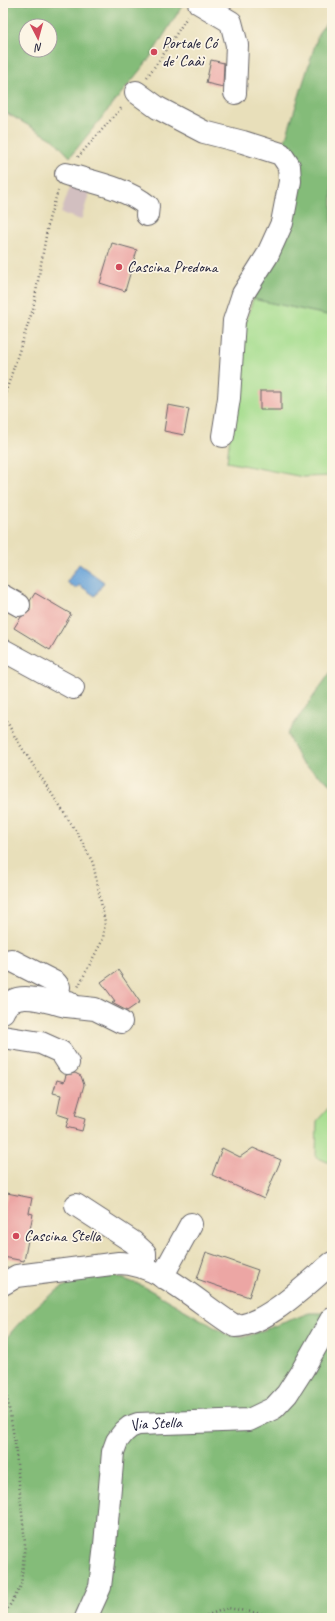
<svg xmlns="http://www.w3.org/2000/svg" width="335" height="1621" font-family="Caveat,sans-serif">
<rect width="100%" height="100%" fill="#fcf5e5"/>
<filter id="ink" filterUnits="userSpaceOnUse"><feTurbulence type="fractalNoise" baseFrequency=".025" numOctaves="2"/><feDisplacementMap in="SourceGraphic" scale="8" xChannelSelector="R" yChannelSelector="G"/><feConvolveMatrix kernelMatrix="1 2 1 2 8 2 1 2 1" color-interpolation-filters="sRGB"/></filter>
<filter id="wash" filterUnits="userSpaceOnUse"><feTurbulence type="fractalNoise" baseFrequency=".012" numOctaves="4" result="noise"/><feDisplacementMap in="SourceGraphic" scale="16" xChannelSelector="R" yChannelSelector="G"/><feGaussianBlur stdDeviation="0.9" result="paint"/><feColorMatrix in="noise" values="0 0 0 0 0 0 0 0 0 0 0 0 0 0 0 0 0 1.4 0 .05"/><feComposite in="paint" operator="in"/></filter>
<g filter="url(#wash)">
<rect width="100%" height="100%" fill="#e8dfba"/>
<path fill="#d2bfc0" d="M71,184L90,191L81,220L61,213Z"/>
<path fill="#a5dd8e" stroke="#648064" d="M253,299L332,316V476L303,477L227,462L241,337Z
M332,1104V1164L316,1157L317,1121Z"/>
<path fill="#84bc79" stroke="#536f5a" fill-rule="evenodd" d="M3,3H184L149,59L70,157L54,140L3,111ZM26,26H50V50H26Z
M332,16V316L253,299L288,227L299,176L297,153L284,144L319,32Z
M332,670V785L300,761L287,734Z
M332,823V894L329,886Z
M116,1276L143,1286L228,1335L245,1337L309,1313H332V1618H3V1343C17,1322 52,1289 76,1281C88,1277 103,1278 116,1276Z"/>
<path fill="#68a3d8" stroke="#45628a" d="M79,564L104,582L95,596L79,585L76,589L67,582Z"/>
<g id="blocks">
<path fill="#eca6a4" d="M211,60L224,63L223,87L206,83Z
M112,243L137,250L125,291L100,283Z
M260,391H281V410H260Z
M168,405L189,409L184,435L164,431Z
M35,593L71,614L50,650L14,628L21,617L30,611V601Z
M118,970L140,1002L127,1011L112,1003L115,1001L101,982Z
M75,1073L81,1076L84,1085L75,1116L85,1119L82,1131L66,1127L69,1118L57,1114L61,1095L53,1093L57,1080L64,1082L66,1075Z
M222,1148L240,1157L253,1148L281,1160L264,1199L212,1175Z
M7,1193L32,1198L29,1213L33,1214L24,1261L3,1257V1215Z
M206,1252L258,1270L249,1297L197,1279Z"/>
</g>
</g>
<g filter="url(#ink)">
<use href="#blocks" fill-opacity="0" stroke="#676467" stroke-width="1"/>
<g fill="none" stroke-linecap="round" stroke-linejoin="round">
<defs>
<g id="minor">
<path d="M199,3L231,22L237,45L235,93"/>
<path d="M136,92L158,108L204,132L243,142L281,154L289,166L290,181L282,223L267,256L243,294L234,321L229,398L223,436"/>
<path d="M66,174C93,182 126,188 148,206L147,215"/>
<path d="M3,596L19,605"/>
<path d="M3,650L73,688"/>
<path d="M11,960L56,983L59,987L55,1003"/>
<path d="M67,1006L95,1009L121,1022"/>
<path d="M3,1012C12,987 48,1002 66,1006L69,1002"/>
<path d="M3,1037L41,1043L61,1052L68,1063"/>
<path d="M76,1205L133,1242L145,1253V1267"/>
<path d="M162,1277L191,1224"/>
<path d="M3,1284L17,1276L119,1263C160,1263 200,1305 235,1326C265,1326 309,1282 332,1263"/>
<path id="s1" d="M86,1618L100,1587L105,1545L113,1452L117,1441L124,1432L130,1427L138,1424L249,1420L274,1408L287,1394L303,1369L332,1318"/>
</g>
</defs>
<use href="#minor" stroke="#676467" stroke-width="24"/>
<path stroke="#676467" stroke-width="2.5" stroke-dasharray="1 3" stroke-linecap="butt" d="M147,77L163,55L187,17
M78,157L123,106
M3,400L33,309L49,219L58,191
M3,714L15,737L79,836L93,863L105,922L103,939L78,987
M3,1373L15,1443L25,1543L21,1586L3,1617
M199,1618L228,1608L269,1615L332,1616"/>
<use href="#minor" stroke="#fff" stroke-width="22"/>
</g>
</g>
<g fill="#d1495b" stroke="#fcf5e5" stroke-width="1.5">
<circle cx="154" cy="52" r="4"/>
<circle cx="119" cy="267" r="4"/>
<circle cx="16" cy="1236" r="4"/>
</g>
<g text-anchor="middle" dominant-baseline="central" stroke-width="3.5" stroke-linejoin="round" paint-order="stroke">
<g font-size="16" fill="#22223b" stroke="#fcf5e5" text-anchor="start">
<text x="162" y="43">Portale Có<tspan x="162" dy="18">de' Caàì</tspan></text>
<text x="127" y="267">Cascina Predona</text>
<text x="24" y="1236">Cascina Stella</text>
</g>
<g font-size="16" fill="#22223b" stroke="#fcf5e5">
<text stroke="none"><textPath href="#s1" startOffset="227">Via Stella</textPath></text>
</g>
</g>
<rect width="335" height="1621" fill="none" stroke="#fcf5e5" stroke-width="16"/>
<g transform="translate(38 38) rotate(174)"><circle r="19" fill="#fcf5e5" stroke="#a5a1a1"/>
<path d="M0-3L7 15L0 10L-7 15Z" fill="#d1495b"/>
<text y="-6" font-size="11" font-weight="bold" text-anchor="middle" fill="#22223b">N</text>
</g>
</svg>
